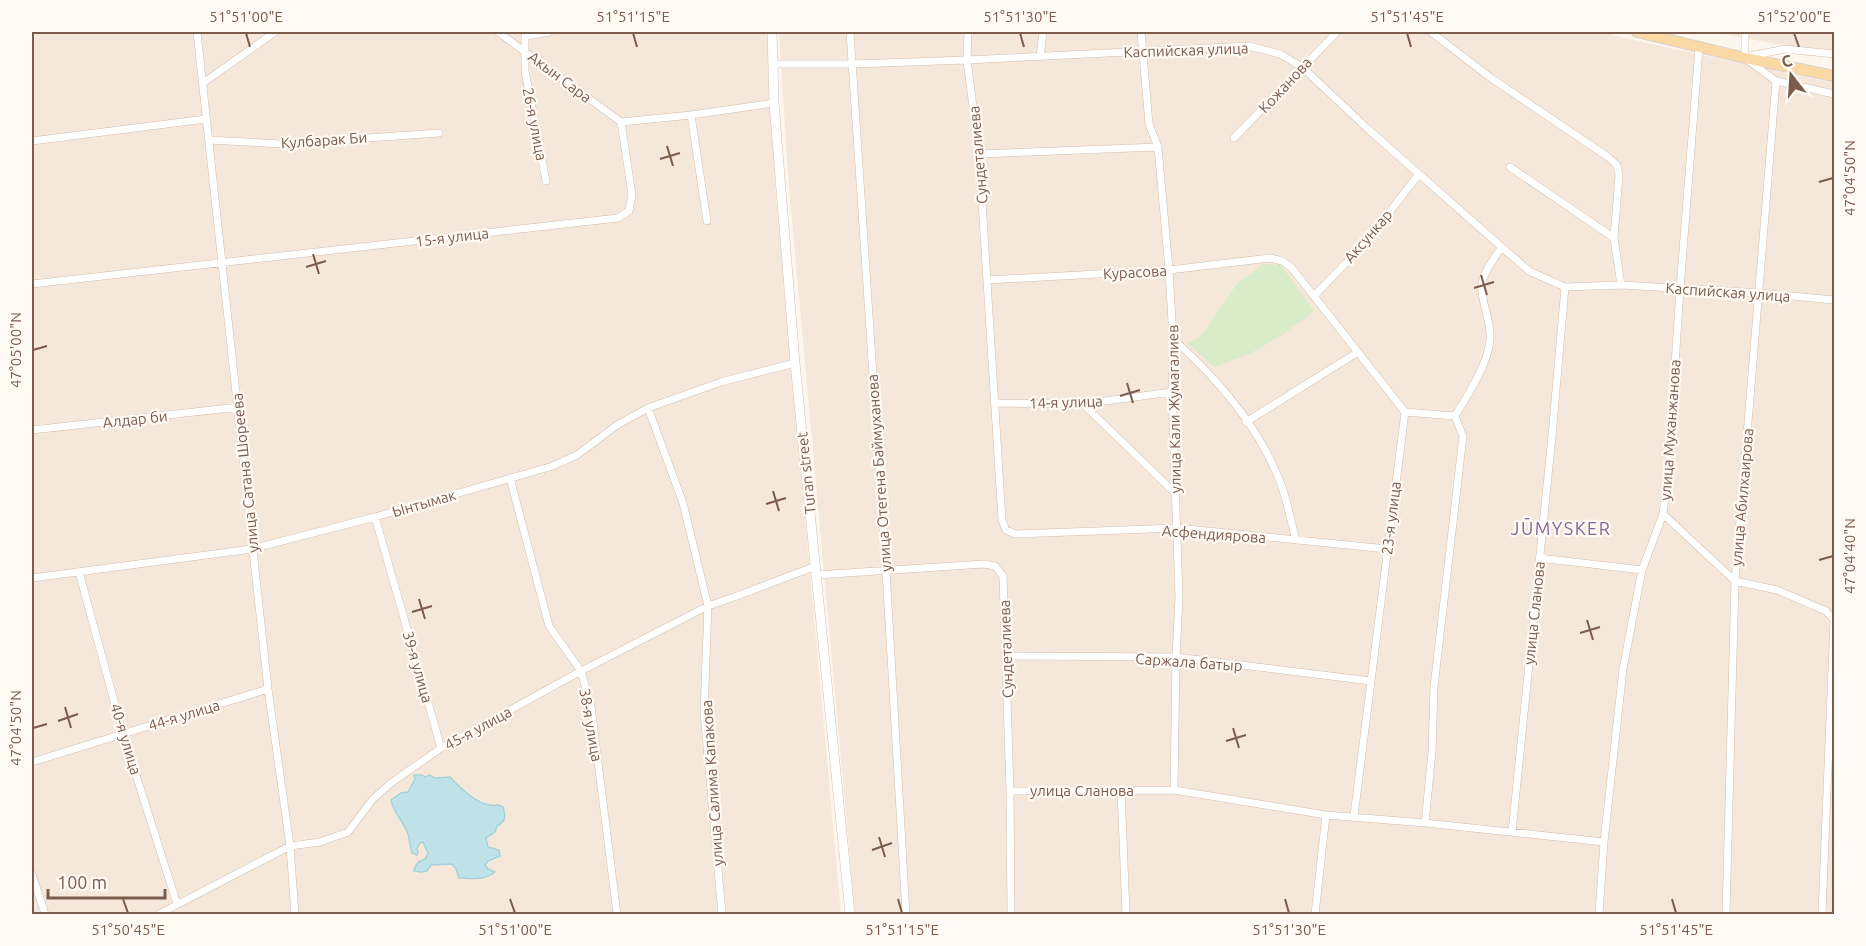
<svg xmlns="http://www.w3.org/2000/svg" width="1866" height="946" font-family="Ubuntu,sans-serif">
<rect width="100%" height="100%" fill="#fdf6ec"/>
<path fill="#f5e8da" d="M32,32H768L776,197L841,914H32Z
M779,32H1604L1619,37L1834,83V914H855L788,175Z
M1713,32H1834V55Z"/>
<path fill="#d8ecc9" d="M1263,264L1281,265L1314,311L1282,335L1251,353L1214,367L1188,344L1203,334L1236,285Z"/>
<path fill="#bfe3e8" stroke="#a5d3da" stroke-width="1.5" d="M414,775H422L425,777L430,775L434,778L450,777C461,789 481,809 498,805L503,807C506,817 506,821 497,826L495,832L486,838L488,847L499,850L500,856L488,861L485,865L488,869L495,872C484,881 472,878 459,878L456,869L452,864L431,865L427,871L421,872L414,871C416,863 418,862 425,859L428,853L423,842L420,843L417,848L418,852L417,855L412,853C410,847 410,840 408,834C404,822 393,812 391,800L401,793L408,792L415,779Z"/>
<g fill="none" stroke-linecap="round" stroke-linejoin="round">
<defs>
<path id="street" d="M197,32L268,689L290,846L295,914
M498,32L621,122
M525,32V71L546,181
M850,32L886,570L906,914
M968,32L967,60L979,154L1002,520L1006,530L1015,534L1177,528L1387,549
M1141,32L1149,124L1158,147L1169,270L1173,339L1172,392L1179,597L1176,657L1174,790
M1431,32L1491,78L1608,157L1617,165L1619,175L1614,238
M526,36L549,32
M1040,56L1043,32
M1750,56L1785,49L1834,54
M1745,58V32
M1749,61L1776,81L1834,94
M773,64H852L967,60L1249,46L1280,54L1302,67L1369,130L1529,271L1565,287L1621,285L1760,293L1834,300
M203,83L275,32
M691,115L707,221
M1234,138L1337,32
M209,140L281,144L439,133
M32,141L206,119
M979,154L1158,147
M1510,167L1614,238L1621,285
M987,280L1169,270L1270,258L1282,261L1291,267L1405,412L1354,816
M32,284L618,218L629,211L632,195L621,122L691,115L774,103
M1314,296L1366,242L1419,174
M1173,339C1218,379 1261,429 1282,487C1288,504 1291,523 1296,540
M995,403L1083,404L1172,392
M1083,404L1175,493
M648,408L683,503L708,606L704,712L722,914
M1405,412L1455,416C1468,395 1488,364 1490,340C1492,320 1480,303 1482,284C1483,272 1495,257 1502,247
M1246,422L1358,352
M32,430L239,407
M510,478L549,626L581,671L591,706L617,914
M1663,514L1735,581L1777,590L1826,611L1834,620
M375,517L441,748
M1539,558L1642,570
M79,572L123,734L177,904
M816,575L984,564L995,566L1003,576L1010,791L1011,914
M32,578L252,549L375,517L553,466L577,455L617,425L648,408L721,382L795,363
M1006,656L1176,657L1371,681
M32,762L268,689
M1121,790L1126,914
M1010,791L1174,790L1326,815L1425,823L1604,842
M1425,823L1432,752L1434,687L1463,436L1455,416
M1512,832L1552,436L1565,287
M32,874L45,914
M159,914L290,846L320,842L348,832L373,799L391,783L441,748L581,671L708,606L737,596L816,566
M1315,914L1326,815
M1599,914L1604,842L1623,669L1642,570L1663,514L1668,471L1680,289L1699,47
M1726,914L1735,581L1776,81
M1822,914L1834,620"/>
<path id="secondary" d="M772,32L774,103L795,363L850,914"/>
<path id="primary" d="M1637,32L1745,58L1834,76"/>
</defs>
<use href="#street" stroke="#d1beb0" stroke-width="8"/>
<use href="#secondary" stroke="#d6c0b0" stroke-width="10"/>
<use href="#primary" stroke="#dad1cd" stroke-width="12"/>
<use href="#street" stroke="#fff" stroke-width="7"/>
<use href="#secondary" stroke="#fff" stroke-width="9"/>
<use href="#primary" stroke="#fbd9a5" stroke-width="10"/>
</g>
<path fill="none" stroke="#7a5c4d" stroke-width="2" d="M246,33L250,47M633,33L637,47M1020,33L1024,47M1407,33L1411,47M1794,33L1799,47M667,146L673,166M660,159L680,153M1819,182L1833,178M313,254L319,274M306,267L326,261M1481,275L1487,295M1474,288L1494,282M33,350L47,346M1127,383L1133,403M1120,396L1140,390M773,491L779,511M766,504L786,498M1819,560L1833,556M419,599L425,619M412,612L432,606M1587,620L1593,640M1580,633L1600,627M65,707L71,728M58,721L78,714M33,728L47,724M1233,728L1239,748M1226,741L1246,735M879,837L885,857M872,850L892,843M123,899L128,913M510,899L515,913M898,899L902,913M1285,899L1289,913M1672,899L1676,913"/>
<g text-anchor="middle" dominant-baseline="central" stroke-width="4.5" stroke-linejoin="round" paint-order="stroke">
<g font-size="15" fill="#7a5c4d" stroke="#fffaf3">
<text transform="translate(1186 50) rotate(-2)">Каспийская улица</text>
<text transform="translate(560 77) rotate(37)">Акын Сара</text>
<text transform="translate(1285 85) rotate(-47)">Кожанова</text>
<text transform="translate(535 124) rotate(79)">26-я улица</text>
<text transform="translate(324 140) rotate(-4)">Кулбарак Би</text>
<text transform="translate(978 155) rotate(-95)">Сундеталиева</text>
<text transform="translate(1368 236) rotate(-49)">Аксункар</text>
<text transform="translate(452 237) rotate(-7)">15-я улица</text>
<text transform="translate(1135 272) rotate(-3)">Курасова</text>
<text transform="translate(1728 292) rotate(4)">Каспийская улица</text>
<text transform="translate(1066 402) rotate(-2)">14-я улица</text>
<text transform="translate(1174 409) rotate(-91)">улица Кали Жумагалиев</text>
<text transform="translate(135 419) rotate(-6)">Алдар би</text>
<text transform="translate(1670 430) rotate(-86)">улица Муханжанова</text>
<text transform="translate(245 473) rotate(-96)">улица Сатана Шореева</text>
<text transform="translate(806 473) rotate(-96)">Turan street</text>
<text transform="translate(879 473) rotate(-94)">улица Отегена Баймуханова</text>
<text transform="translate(1742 497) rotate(-85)">улица Абилхаирова</text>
<text transform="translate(424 503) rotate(-16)">Ынтымак</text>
<text transform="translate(1391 518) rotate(-83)">23-я улица</text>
<text transform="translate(1214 534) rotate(4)">Асфендиярова</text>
<text transform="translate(1534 613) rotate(-84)">улица Сланова</text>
<text transform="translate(1006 649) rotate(-92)">Сундеталиева</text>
<text transform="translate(1189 662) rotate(4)">Саржала батыр</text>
<text transform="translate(418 667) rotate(74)">39-я улица</text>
<text transform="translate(184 715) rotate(-17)">44-я улица</text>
<text transform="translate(591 725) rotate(80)">38-я улица</text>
<text transform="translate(478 728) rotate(-29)">45-я улица</text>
<text transform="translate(126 739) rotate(73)">40-я улица</text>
<text transform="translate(712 783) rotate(-94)">улица Салима Капакова</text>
<text x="1082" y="790">улица Сланова</text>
</g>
<g font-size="18" letter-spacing="1.5" fill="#846695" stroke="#fffaf3">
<text x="1561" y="528">JŪMYSKER</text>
</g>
</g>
<rect width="1866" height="946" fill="none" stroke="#fffaf3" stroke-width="66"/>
<g transform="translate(1791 75) rotate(343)" stroke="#fffaf3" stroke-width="4.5" paint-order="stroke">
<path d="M0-4.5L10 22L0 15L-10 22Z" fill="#7a5c4d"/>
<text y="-9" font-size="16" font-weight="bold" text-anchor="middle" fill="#7a5c4d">С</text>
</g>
<path d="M48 889v9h117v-9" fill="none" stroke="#7a5c4d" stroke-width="3"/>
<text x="57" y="889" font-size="18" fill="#7a5c4d" stroke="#fffaf3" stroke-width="4.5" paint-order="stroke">100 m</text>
<rect x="33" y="33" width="1800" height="880" fill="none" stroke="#7a5c4d" stroke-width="2"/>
<g font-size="15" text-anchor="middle" fill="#7a5c4d">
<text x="246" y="22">51°51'00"E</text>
<text x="633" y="22">51°51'15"E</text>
<text x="1020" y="22">51°51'30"E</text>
<text x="1407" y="22">51°51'45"E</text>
<text x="1794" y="22">51°52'00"E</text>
<text transform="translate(1850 178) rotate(-90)" y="5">47°04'50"N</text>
<text transform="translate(16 350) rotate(-90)" y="5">47°05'00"N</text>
<text transform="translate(1850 556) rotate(-90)" y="5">47°04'40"N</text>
<text transform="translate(16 728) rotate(-90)" y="5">47°04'50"N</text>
<text x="128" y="935">51°50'45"E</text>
<text x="515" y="935">51°51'00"E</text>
<text x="902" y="935">51°51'15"E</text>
<text x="1289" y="935">51°51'30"E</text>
<text x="1676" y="935">51°51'45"E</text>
</g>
</svg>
